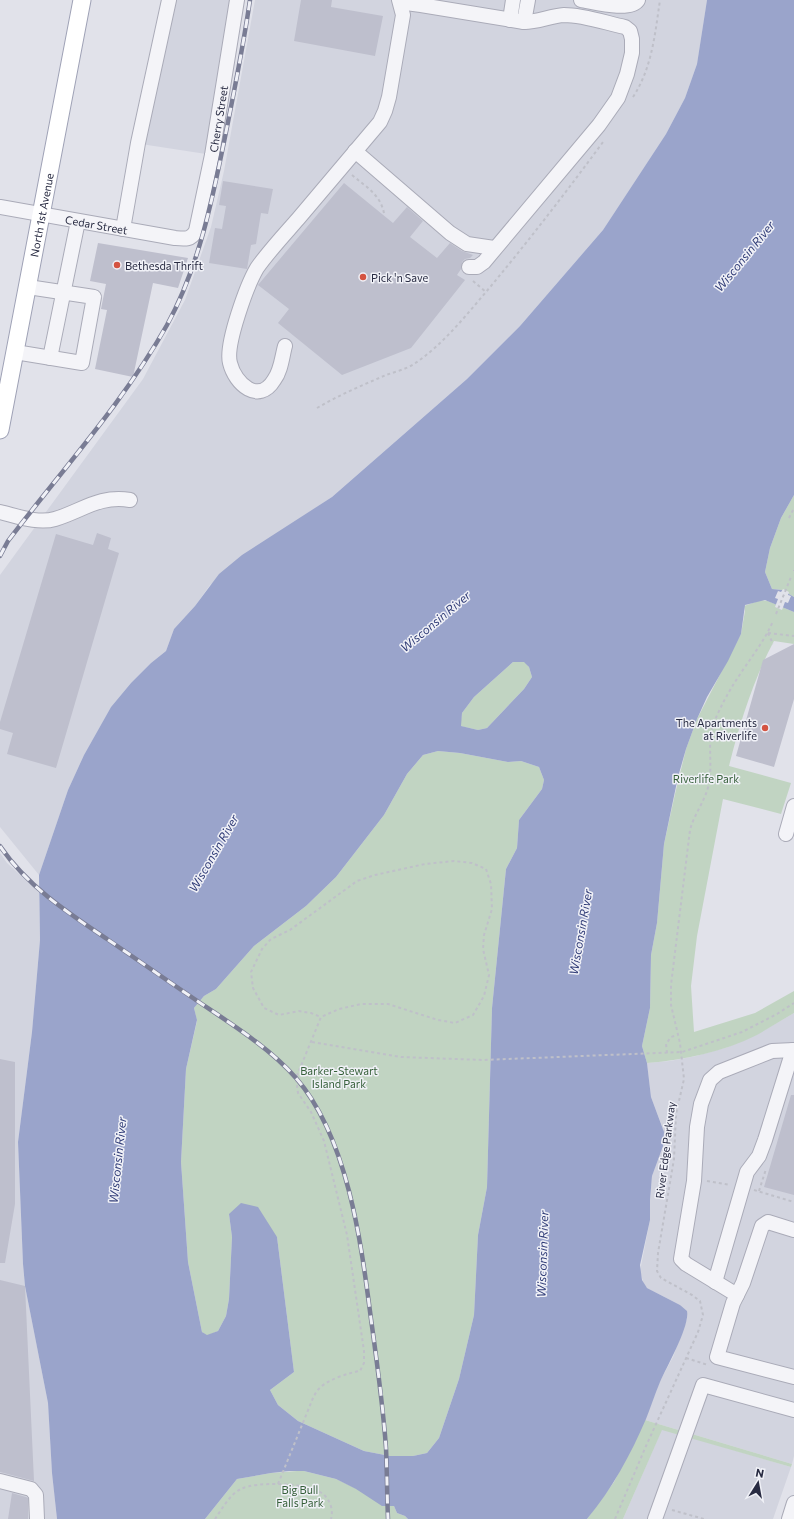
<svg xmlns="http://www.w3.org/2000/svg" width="794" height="1519" font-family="Commissioner,sans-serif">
<rect width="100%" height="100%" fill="#e1e2ea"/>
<path fill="#d2d4df" d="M172,0H230L206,154L141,144Z
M255,0H707L697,64L685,98L666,134L603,230L520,326L467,379L332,497L287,527L210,585L195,606L174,629L166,651L151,663L131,683L111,707L84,755L68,790L39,875L0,827V575L143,379L185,300L211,227L224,171Z
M0,853L7,863L39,892L40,940L32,1032L18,1142L23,1264L25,1286L48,1403L52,1473L57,1519H0Z
M794,1013V1456L792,1464L645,1420L660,1381L673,1357L687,1319L680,1305L647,1288L644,1285L640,1271L650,1220V1200L652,1176L664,1138L662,1126L651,1097L647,1063L670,1061L696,1056L728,1047L756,1035Z
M662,1429L791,1467L773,1519H623Z"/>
<path fill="#c1d4c2" d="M794,495V597L782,590L772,589L765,572L770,548L781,518Z
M761,600L768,601L794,612V644L774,641C754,678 739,725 729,766L791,783L781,814L723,799L697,936L691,986L694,1032L755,1013L794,991V1013C782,1020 769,1028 757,1035C723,1052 684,1060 647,1063L642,1046L650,1008L651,955L657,923L664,844L675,794L686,749L697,719L741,634L745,611L744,606Z
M513,662H525L529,667L532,677L524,689L487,728L478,730L460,726L462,713L474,697Z
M438,751L460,753L508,762L521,761L539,767L544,780L542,789L519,820L517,848L506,869L492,1008L487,1187L478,1235L474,1315L459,1379L439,1438L427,1453L413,1456H390L364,1451L298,1421L278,1405L270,1390L294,1372L277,1237L229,1214L232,1237L229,1299L226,1316L218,1331L207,1336L202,1332L188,1262L181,1162L186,1069L197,1021L194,1008L204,996L216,989L254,946L306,906L336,877L384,815L407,774L423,755Z
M645,1420L792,1464L791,1467L662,1430L623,1519H587L614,1482Z
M297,1471H304L336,1479L394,1506L397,1513L405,1516L408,1519H205L237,1479L271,1473Z"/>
<path fill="#9aa4cb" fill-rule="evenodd" d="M707,0H794V495L781,518L770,548L765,572L772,589L782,590L794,597V612L765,600L745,605L741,634L728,661L707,697L697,719L686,749L678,777L664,844L657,923L651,955L650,1008L642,1046L647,1063L651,1097L664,1132L663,1146L652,1176L650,1200V1220L640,1265L642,1280L647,1288L680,1305L687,1311C690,1326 667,1366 660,1382C655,1394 651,1406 646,1419C631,1454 612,1489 587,1519H408L405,1516L397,1513L394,1506H382L356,1489L336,1479L304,1471H289L271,1473L237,1479L205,1519H57L52,1473L48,1403L25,1286L23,1264L18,1142L32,1032L40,940L39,875L68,790L84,755L111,707L131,683L151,663L166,651L174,629L195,606L219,574L242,555L332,497L467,379L520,326L603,230L666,134L685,98L697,64ZM513,662H524L529,667L532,677L524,689L487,728L478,730L461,726L462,713L474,697ZM438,751L460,753L508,762L521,761L539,767L544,780L542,789L519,820L517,848L506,869L492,1008L487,1187L478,1235L474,1315L459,1379L439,1438L427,1453L413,1456H390L364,1451L298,1421L278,1405L270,1390L294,1372L277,1237L258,1207L241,1203L229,1214L232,1237L229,1299L226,1316L218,1331L207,1335L202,1332L188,1262L181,1162L186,1069L197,1020L194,1008L204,996L216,989L254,946L306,906L336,877L384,815L407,774L423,755Z"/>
<path fill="#e1e2ea" d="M783,589L789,592L788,595L791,596L788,603L785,602L782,610L775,607L778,599L775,598L778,591L781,592Z"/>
<path fill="#bebfcd" d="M301,0H332L331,7L383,16L375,56L294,41Z
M223,181L273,189L268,214L261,213L256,244L251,245L247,269L209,263L215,228L222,229L226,206L219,205Z
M344,183L393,223L407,207L423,221L410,237L437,258L450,243L462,251L473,255L470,258L465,259L462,262L461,269L457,275L465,280L411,348L342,375L278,323L289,309L258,285Z
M98,243L188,258L178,288L153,283L133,377L95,369L107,310L101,309L106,284L90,281Z
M97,533L111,538L108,549L119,553L56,768L7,754L13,733L0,729V722L56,534L93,545Z
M794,644V699L774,767L736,756L763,660Z
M0,1059L15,1062V1204L5,1263H0Z
M791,1095H794V1195L764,1187Z
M0,1280L25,1286L34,1481L0,1472Z
M12,1493L26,1497L28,1498V1519H8Z"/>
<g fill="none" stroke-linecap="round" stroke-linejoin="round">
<defs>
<g id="minor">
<path d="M581,0C594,2 630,12 638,0"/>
<path d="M401,5L406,3L421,5L524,22C538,22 550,16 564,15C584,15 606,23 625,27L630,31L632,39V53L627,74L618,98L599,125L484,262L477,267H469"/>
<path d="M510,20L513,0"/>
<path d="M524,22L528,0"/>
<path d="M355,151L450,233L467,244L494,248"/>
<path id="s1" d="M0,207L175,238C185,239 191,240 196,231L212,155L237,0"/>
<path d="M123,229L138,143L169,0"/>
<path d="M285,346C282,357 281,371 274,380C259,405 235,384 230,363C225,345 247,285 257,268C269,251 284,235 298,219C325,187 353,154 380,122L385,111L389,97L403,15L399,0"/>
<path d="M15,352L82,363L94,297L28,287"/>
<path d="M50,358L78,221"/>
<path d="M0,512C17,516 38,524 55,519C82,511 99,495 130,500"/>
<path d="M786,834L794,806"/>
<path d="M794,1230L768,1222L762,1226L743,1283L733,1303L717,1357L794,1377"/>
<path d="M715,1282L747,1172L759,1156L765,1140L793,1050"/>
<path d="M737,1295L686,1264L681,1259L694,1181L697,1127L701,1104L710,1080L719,1072L772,1051L794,1050"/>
<path d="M0,1481L31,1489L36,1495L37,1519"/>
<path d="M655,1519L703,1385L794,1410"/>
<path d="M789,1519L794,1503"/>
</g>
<g id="major">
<path id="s2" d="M0,430L82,0"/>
</g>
</defs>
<use href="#minor" stroke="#aaabb8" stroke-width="16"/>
<use href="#major" stroke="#9fa2b6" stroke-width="19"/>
<path stroke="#bfc0c9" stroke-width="2" stroke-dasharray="3 3" stroke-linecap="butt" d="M633,97C652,68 655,34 660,0
M352,175C366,187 380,194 384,213
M473,281L486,292
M317,408C339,395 363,385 386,375C395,372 406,369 414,364C444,344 468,313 491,286C530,239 567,191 603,142
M789,518L794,508
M794,571V570
M776,614L791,577
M768,633L794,636
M768,633L773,644
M312,1042L401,1057L483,1060L682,1052L742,1032L777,1014L794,1003
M667,1053L666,1044L671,1037L678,1035
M707,1181L730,1185
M754,1190L794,1202
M759,1191L766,1169
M686,1358L708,1365
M278,1484L313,1398C315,1394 317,1390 321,1387C327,1380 351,1372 360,1371L364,1363V1351L347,1235L324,1141L311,1112L298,1093L296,1078L321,1017L339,1009L361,1004H388L438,1020L455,1023L473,1015L484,996L489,975L483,949L484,935L492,909L491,884L486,869L472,863L454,861L425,864L375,875L357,881L290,930L271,939L262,949L251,972L253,988L264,1008L279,1015L299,1011L311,1013L321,1017
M672,1510L704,1519
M215,1519C222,1509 230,1494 241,1489C257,1481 304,1483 320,1492C329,1497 334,1509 331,1519
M615,1519L646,1446L698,1332L703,1315L700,1301L692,1295L661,1278L657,1271L658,1253L674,1159L676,1114L684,1079L680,1043L671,1005V985L690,830C694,814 706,800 709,783C713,761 706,741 715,720C723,701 733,684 745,667C755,652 766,638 773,621"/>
<use href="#minor" stroke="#f4f4f8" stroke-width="14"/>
<use href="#major" stroke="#fff" stroke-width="17"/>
<defs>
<path id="rail" d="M0,556L8,541C62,470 123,403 167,325C201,263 214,191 228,122C236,82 244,41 250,0
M0,846C27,886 68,913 107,939C135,958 162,977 190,996C225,1020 268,1046 296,1078C348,1138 361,1242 371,1319C377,1362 383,1405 386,1448C387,1471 387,1495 388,1519"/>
</defs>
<use href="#rail" stroke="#797c94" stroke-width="4.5"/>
<use href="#rail" stroke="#f0f1f7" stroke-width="3" stroke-dasharray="9" stroke-linecap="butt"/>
</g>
<g fill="#d45341" stroke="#f0f1f7" stroke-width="1.5">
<circle cx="117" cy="265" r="4"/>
<circle cx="363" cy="277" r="4"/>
<circle cx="765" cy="728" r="4"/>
</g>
<g text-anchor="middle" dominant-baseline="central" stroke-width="3" stroke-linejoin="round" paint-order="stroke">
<g font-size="11" fill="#282b42" stroke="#f0f1f7">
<text stroke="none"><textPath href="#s1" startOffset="316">Cherry Street</textPath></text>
<text stroke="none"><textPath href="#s2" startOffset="219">North 1st Avenue</textPath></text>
<text stroke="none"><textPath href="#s1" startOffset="98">Cedar Street</textPath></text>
<text transform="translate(665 1150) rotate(-83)">River Edge Parkway</text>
</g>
<g font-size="11" fill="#282b42" stroke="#f0f1f7" text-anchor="start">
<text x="125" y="265">Bethesda Thrift</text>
<text x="371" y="277">Pick 'n Save</text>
<text x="757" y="722" text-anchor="end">The Apartments<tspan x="757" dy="13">at Riverlife</tspan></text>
</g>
<g font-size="11" fill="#355f39" stroke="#f0f1f7">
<text x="706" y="778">Riverlife Park</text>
<text x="339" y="1070">Barker-Stewart<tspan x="339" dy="13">Island Park</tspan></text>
<text x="300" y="1489">Big Bull<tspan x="300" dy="13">Falls Park</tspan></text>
</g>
<g font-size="12" font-style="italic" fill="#313d78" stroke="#f0f1f7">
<text transform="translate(744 256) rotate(-51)">Wisconsin River</text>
<text transform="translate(435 621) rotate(-40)">Wisconsin River</text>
<text transform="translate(213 853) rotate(-60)">Wisconsin River</text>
<text transform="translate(580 932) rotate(-80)">Wisconsin River</text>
<text transform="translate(117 1160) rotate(-84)">Wisconsin River</text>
<text transform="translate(542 1254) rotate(-88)">Wisconsin River</text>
</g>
</g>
<g transform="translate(758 1483) rotate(11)" stroke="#f0f1f7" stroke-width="3" paint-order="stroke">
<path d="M0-3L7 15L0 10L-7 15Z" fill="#282b42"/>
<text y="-6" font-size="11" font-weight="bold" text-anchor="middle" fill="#282b42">N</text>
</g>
</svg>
